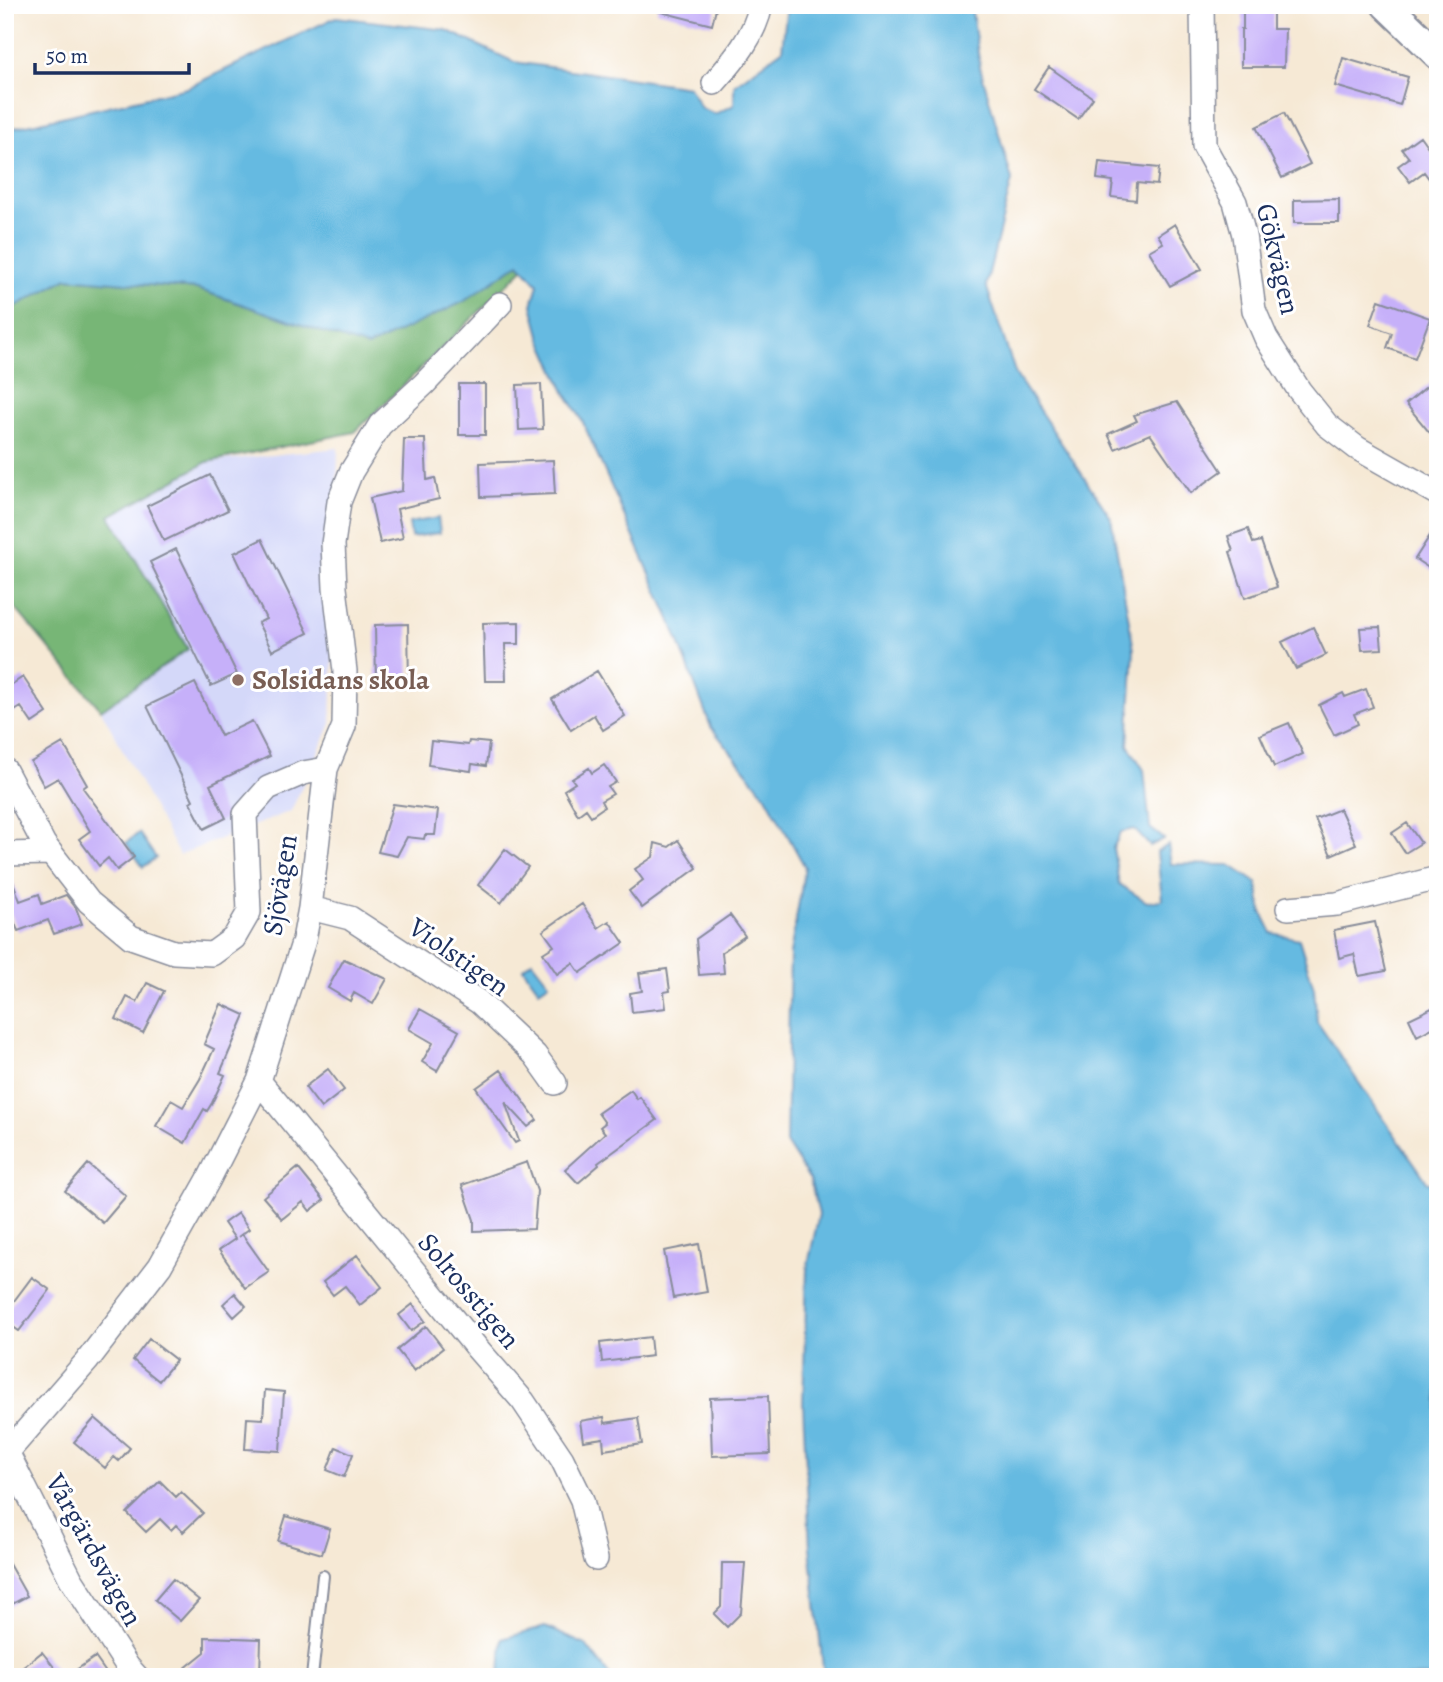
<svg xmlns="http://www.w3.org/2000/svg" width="1443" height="1682" font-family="Alegreya,serif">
<rect width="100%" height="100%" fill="#fff"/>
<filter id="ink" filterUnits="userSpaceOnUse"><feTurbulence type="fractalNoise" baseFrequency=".0143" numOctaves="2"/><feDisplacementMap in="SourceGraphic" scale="14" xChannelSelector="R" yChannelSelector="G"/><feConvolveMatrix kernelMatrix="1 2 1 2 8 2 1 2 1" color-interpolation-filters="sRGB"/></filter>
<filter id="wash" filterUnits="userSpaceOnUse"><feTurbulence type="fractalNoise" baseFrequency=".00686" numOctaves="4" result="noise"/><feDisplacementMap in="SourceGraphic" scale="28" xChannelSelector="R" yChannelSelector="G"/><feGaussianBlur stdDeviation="1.57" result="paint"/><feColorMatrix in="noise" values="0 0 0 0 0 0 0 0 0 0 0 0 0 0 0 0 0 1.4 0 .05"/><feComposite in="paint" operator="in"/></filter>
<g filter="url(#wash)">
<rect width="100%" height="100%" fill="#f6e9d5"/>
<path fill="#d4d8f9" d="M338,448L331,724L291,811L179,855L101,710L188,649L109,516L207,462Z"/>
<path fill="#77b676" stroke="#49726a" stroke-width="2" d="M519,263L523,269L355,432L207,462L110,516L188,649L101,710L5,596V312L67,278L197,289L367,347L463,302Z"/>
<path fill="#65bae1" stroke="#4074a0" stroke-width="2" d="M787,5H971L980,67L1012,180L986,285L1016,375L1111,518L1134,650L1128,745L1144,770L1150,828L1164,839L1150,846L1134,829L1121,832L1113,848L1119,884L1147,902L1162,900L1157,852L1168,845L1171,864L1230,865L1257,883L1262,913L1272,933L1299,939L1314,988L1317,1022L1428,1183L1438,1184V1677H824L810,1548L803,1405L807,1269L819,1214L810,1180L786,1143L790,954L805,867L766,796L711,727L670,619L582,420L565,392L541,339L532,305L538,284L519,263L463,302L367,347L197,289L67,278L5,312V130L187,88L336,17L446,30L514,62L689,87L701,108L715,114L734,105V85L782,50Z
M438,518L440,533L411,537L409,523Z
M139,833L156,858L143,867L126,843Z
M532,961L549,983L539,990L523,968Z
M545,1627L586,1645L611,1677H500L502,1639Z"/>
<g id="blocks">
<path fill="#c6b0f9" d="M658,5H717L712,25L657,11Z
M1243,12H1273V29H1285L1284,67H1241V29H1243Z
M1343,58L1408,77L1400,105L1335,86Z
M1049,67L1093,98L1078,119L1034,89Z
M1284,113L1310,164L1282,178L1256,127Z
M1420,136L1438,161V191L1424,172L1410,182L1398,166L1409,158L1402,149Z
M1099,162L1159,168L1157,185L1137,183L1136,200L1111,197L1113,181L1097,179Z
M1339,199V223H1294V200Z
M1175,224L1202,269L1170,286L1149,251L1163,243L1158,235Z
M1379,300L1430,318L1415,358L1387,348L1392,333L1370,325Z
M1438,377V424L1429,432L1406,404Z
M459,384H485V435H459Z
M541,384L543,429L519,430L517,385Z
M1177,402L1222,471L1191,493L1150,434L1115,449L1108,434L1137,421L1134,415Z
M404,439H425L427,480L435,478L439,499L397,509L403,538L380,543L370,498L402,491Z
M553,460L555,494L481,497L480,463Z
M210,475L228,510L164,541L147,506Z
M1438,523V574L1415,559Z
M1248,529L1253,543L1261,541L1277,587L1245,598L1230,552L1233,551L1228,536Z
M262,539L308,633L272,651L258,623L266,619L234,553Z
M176,549L237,674L211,686L150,562Z
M519,622V644H505L506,681H485L483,623Z
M408,624L409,685H376L375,625Z
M1313,627L1326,655L1296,669L1282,642Z
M1380,627L1382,649L1362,650L1360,628Z
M597,671L625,716L603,730L594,715L571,730L552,699Z
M23,677L47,713L32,723L21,707L5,717V689Z
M195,683L221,736L252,721L270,756L210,785L226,818L204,829L190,802L193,800L147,706Z
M1366,689L1373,707L1354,714L1358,724L1334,735L1319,705L1343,693L1345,697Z
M1289,723L1303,754L1274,767L1260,735Z
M431,741L468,745L469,741L489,743L486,766L472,764L471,771L428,765Z
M63,743L87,785L83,788L134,857L117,870L108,858L99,866L79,839L90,831L58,778L44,786L31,762Z
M604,765L616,782L608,787L613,794L601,801L604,807L591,816L586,809L578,815L564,790L575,783L572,779L589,768L592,773Z
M393,804L438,810L435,835H425L424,839L407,837L397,856L378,852Z
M1340,809L1356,844L1331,855L1315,819Z
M1407,823L1421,843L1405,853L1392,833Z
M678,840L697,868L642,908L629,891L643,880L635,869L653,857L655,843L669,847Z
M505,849L528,867L501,903L478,885Z
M5,868H8L20,901L39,894L42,904L66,895L76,908L82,924L54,934L48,920L18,931L11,914L5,916Z
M582,904L598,928L609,921L624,943L580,973L573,963L557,974L543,953L554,946L543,931Z
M730,915L745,936L722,952L724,973L699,975L696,939Z
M1375,922L1386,971L1359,976L1354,954L1339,958L1334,930Z
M344,959L387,979L373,1004L354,993L350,1001L328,988Z
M667,969L670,991L664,992L666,1008L632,1012L630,993L642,991L639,973Z
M147,983L164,991L143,1033L116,1019L127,997L137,1002Z
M221,1004L245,1015L220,1073L225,1075L212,1103L207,1111L204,1109L185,1143L156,1126L171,1100L183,1107L200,1079L214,1049L204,1044Z
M1438,1005V1025L1417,1036L1409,1019Z
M420,1009L459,1031L437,1071L422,1062L433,1043L409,1029Z
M328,1069L344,1090L321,1108L305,1087Z
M501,1070L537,1120L528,1127L505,1102L519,1141L515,1143L476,1088Z
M631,1090L637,1099L640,1097L657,1120L598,1163L599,1165L578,1183L565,1169L605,1133L600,1127L605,1123L598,1113Z
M527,1162L537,1191L534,1229L474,1231V1220L462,1185Z
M88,1164L126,1196L103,1223L65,1191Z
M298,1168L324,1200L310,1211L303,1202L282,1219L263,1197Z
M238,1213L249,1229L238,1237L242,1234L269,1272L245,1288L219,1250L235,1239L224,1223Z
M699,1244L707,1292L673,1298L664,1251Z
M357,1255L382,1287L360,1305L345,1286L333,1295L323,1282Z
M32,1277L50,1290L19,1331L5,1321V1313Z
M235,1293L246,1306L234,1317L223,1304Z
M413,1304L425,1321L411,1331L399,1315Z
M426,1326L443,1348L414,1371L397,1350Z
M650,1337L652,1356L602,1362L600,1343Z
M149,1339L176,1360L159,1381L133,1360Z
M265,1390L284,1392L280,1451L245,1449L247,1418L263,1419Z
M768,1396L770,1454L712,1456L710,1398Z
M604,1417L605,1423L638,1418L642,1444L604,1450L603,1438L583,1441L580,1421Z
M95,1418L130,1448L119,1461L114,1457L105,1468L74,1442Z
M336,1447L353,1454L344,1477L327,1470Z
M160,1481L176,1497L181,1492L203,1513L183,1532L176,1525L171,1530L160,1519L146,1532L127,1513Z
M286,1516L330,1529L322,1554L278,1541Z
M5,1557L27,1596L5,1608Z
M722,1563H745L741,1613L727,1627L714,1614L721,1607Z
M173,1579L199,1600L180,1621L155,1600Z
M205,1637L261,1639L260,1676L209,1674L205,1677H174L205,1652Z
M42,1652L62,1677H11Z
M95,1657L109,1677H66Z"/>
</g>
</g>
<g filter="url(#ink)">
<use href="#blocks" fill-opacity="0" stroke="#888c9a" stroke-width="2"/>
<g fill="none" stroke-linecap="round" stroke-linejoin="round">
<defs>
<path id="service" d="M312,1677L323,1576"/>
<path id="minor" d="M1202,5L1204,146L1235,202L1244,235L1254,310L1266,338L1299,390L1327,425L1357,448L1438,494
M714,83C735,59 754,37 761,5
M5,770L44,844L89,902L131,937L174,952L212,954L234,938L249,912L245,814L268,788L303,773L326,769
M5,854L50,853
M310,908L350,918L479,1002L535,1055L555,1083
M1288,908L1337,904L1438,878
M259,1081L476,1347L523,1401L562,1459L582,1500L596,1559
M5,1448L71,1579L128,1667L137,1677
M5,1455L87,1361L160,1266L209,1179L259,1081L304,940L310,908L326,769L344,726L345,671L335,588L333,544L339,502L351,472L380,425L424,384L500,304"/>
<path id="tertiary" d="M1386,5L1438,55"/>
</defs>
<use href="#service" stroke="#888c9a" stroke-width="14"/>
<use href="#minor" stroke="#888c9a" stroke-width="26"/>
<use href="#tertiary" stroke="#888c9a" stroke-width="32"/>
<use href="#service" stroke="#fff" stroke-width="10"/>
<use href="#minor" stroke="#fff" stroke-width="23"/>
<use href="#tertiary" stroke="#fff" stroke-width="28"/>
</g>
</g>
<circle fill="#8d6e63" stroke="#fff" stroke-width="2.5" cx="238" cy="680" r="7"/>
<g text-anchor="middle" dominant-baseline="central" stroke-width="6" stroke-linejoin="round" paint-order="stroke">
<g font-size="28" fill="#1b2f5e" stroke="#fff">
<text transform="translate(1278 259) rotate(77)">Gökvägen</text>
<text transform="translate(280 885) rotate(-81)">Sjövägen</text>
<text transform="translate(459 957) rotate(35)">Violstigen</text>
<text transform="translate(469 1291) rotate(50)">Solrosstigen</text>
<text transform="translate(94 1550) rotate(61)">Vårgärdsvägen</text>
</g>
<g font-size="28" font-weight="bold" fill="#785e54" stroke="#fff" text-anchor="start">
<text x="252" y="680">Solsidans skola</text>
</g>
</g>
<rect width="1443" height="1682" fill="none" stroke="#fff" stroke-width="28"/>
<path d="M35 63v10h154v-10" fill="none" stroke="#1b2f5e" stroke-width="3.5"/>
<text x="46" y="63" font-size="21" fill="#1b2f5e" stroke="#ffffff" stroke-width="5" paint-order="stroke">50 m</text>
</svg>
